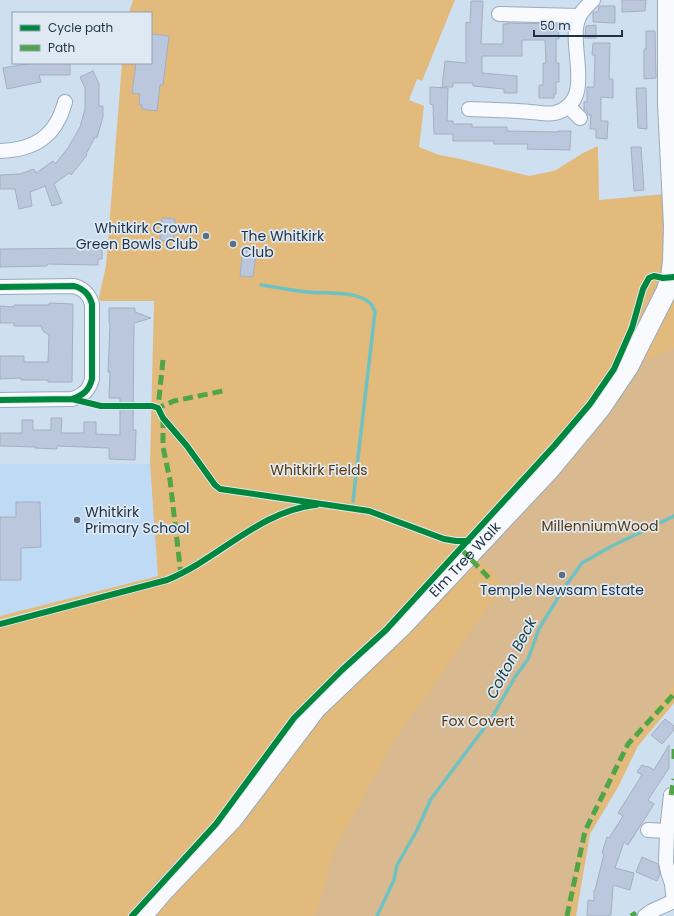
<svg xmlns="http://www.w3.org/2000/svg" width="674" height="916" font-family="Poppins,sans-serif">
<rect width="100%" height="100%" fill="#cedff0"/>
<path fill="#bfdaf5" d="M0,464H150L159,576L0,616Z"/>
<path fill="#e1ba7c" d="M133,0H455L422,81L417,79L409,100L424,106L419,147L439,155L456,158L529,176L549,172L556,170L583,153L598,146L599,200L665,194L674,274V703L638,746L618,787L590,834L576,916H0V616L158,576L150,464L154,301H100L99,297L106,266L122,63H151V13H129Z"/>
<path fill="#d9b98f" d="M674,348V683L672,688L628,744L593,813L568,895L565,916H314L318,908L335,849L397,736L433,687L459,648L488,606L506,591L492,570L470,554L628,367Z"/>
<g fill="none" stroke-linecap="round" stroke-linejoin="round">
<path stroke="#6fc2c2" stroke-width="3.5" d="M261,285C277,287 292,291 308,292C326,294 358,290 371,304C373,306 374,310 375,312L353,501
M377,916L394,880L397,865L416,832L431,799L491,719L515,677L528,659L539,629L562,591L582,563L612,546L674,516"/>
</g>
<path fill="#bbc7dc" stroke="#a4afc2" d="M622,0H646L645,11L622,12Z
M471,1H483L481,44H503V24H507V23L558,24L559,39H556V63H559V82H556V94H554V98H539V85H543V63H546L545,40H522V56H482V73L517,76V93H504V89L473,86V83H453V87H442L445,61L466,63V22L470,23Z
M599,6H615V23L593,22V12H598Z
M596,25V38H585L586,26Z
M646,31H655L656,78L644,79V49H646Z
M151,34L169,36L163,85H160L157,111L142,109V105H139L140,94L132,93L136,63H151Z
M593,43H610L609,79H613V98L601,97V121H608L607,139L596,138V129H590L591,115H588L586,110H584V102H587V87H594L595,55H592Z
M32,63H70V75H39L41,82L7,89L3,68Z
M93,71L99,84V106H103V117L97,138L95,137L86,154L87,155L71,175L69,173L54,184L62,203L52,206L45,186L30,192L32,206L19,209L15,189H0V175L20,174L34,169L36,173L53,161L55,164L68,148L80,127L85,109V88L80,77Z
M430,87L448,88L447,121H453V124H472V127H507V131L558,132V131H571L570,150L527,149L528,144H494V141H453V134H434L433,105L430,104Z
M636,88H646L647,129L638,128Z
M631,147H641L644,190L634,191Z
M162,218L175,219L173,242L160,240Z
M102,248V259H98V265L47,264V266L0,267V249Z
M243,250L256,252L253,277L240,276Z
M49,303L73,304L72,382H48V380H21V378L0,379V356H24V362H48L49,335L43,331L41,326H14V323H0V306L14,307V305H49Z
M109,308H135V312L151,318L134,323L133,430H136L135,460L109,459V448L57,446V449L35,448V447L0,446V433H22V420H33V430H51V418H62L61,433H84V422H96V434L120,435V398H109L110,372H108L110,323H109Z
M16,502H40L41,547L21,548V580H0V517H16Z
M665,719L674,726V730L662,744L651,735Z
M669,745V768L648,800L654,804L628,845L624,842L615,868L634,873L630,890L613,885L611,915H609V916H587L588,900L594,901V890H595L604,854L602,853L607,837L609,838L623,816L618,813L642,775L637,772L642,765L646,767L647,766L654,770Z
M642,857L658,864L660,874L657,881L636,872Z"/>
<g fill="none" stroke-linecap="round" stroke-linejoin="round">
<defs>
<path id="street" d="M499,14L579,16
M568,106L580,118
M469,109C489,110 510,110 530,112C539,112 546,115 555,113C598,101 566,45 579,17C582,10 588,5 593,0
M0,151C35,150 56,136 65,102
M0,287L74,286C84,289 89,294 92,304V379C89,390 84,395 72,399L0,400
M671,795L667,831L666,862L668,872L672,884L674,902
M648,830L667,831
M645,916L652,911L674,901"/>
<g id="secondary">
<path id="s1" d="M142,916L164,890L233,818L316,708L403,625L548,471L601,407L628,367L666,292L671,278L673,261L674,226L668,104V0"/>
</g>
</defs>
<use href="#street" stroke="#9aabbc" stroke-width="16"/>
<use href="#secondary" stroke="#9aabbc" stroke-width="22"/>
<use href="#street" stroke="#f8fafd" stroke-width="14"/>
<use href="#secondary" stroke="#f8fafd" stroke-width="20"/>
<path stroke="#4fa547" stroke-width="5" stroke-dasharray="10 5" stroke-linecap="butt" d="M163,360L158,408L174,401L223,391
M163,418V447L170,480L181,575
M461,549L489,578
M674,749V760
M671,795L674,779
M567,916L585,831L628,744L674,694
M631,916L634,914L635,916"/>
<defs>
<path id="cycleway" d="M0,287L74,286C84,289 89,294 92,304V379C89,390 84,395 72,399L0,400
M72,399L101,406H152L158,408L163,418L187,446L215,485L220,489L369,511L444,539L456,541H468
M0,624L167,580C219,559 259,511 316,505
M132,916L216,824L294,718L342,670L386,630L555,445L590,404L614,369L632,328L643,289L649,278L654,276L663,278L674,277"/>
</defs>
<use href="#cycleway" stroke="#dfe9f4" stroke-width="8"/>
<use href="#cycleway" stroke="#00873e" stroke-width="6"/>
</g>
<g fill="#5b6f82" stroke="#dfe9f4" stroke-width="1.5">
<circle cx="206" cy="236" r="4"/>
<circle cx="233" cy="244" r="4"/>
<circle cx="77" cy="520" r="4"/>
<circle cx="562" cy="575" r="4"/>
</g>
<g text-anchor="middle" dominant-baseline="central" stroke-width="3.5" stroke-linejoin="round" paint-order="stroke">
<g font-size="14" fill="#1d3247" stroke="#dfe9f4" text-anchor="start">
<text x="198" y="228" text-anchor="end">Whitkirk Crown<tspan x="198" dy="16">Green Bowls Club</tspan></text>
<text x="241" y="236">The Whitkirk<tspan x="241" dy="16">Club</tspan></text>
<text x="85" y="512">Whitkirk<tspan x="85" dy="16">Primary School</tspan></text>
<text x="562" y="590" text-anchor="middle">Temple Newsam Estate</text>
</g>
<g font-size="14" fill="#5c3804" stroke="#dfe9f4">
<text x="319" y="470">Whitkirk Fields</text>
<text x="600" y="526">MillenniumWood</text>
<text x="478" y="721">Fox Covert</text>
</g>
<g font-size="14" fill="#1d3247" stroke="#dfe9f4">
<text stroke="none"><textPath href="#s1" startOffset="482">Elm Tree Walk</textPath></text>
</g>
<g font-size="15" font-style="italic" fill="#214340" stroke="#dfe9f4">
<text transform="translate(511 658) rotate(-62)">Colton Beck</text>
</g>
</g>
<rect x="12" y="12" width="140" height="52" fill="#dfe9f4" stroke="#91a0af"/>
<rect x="20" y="25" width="20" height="6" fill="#00873e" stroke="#91a0af"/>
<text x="48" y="32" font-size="12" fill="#1d3247">Cycle path</text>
<rect x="20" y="45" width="20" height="6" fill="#4fa547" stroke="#91a0af"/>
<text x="48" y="52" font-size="12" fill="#1d3247">Path</text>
<path d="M534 30v6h88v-6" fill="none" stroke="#1d3247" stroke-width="2"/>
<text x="540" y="30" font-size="12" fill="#1d3247" stroke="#dfe9f4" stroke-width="3" paint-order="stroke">50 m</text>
</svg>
